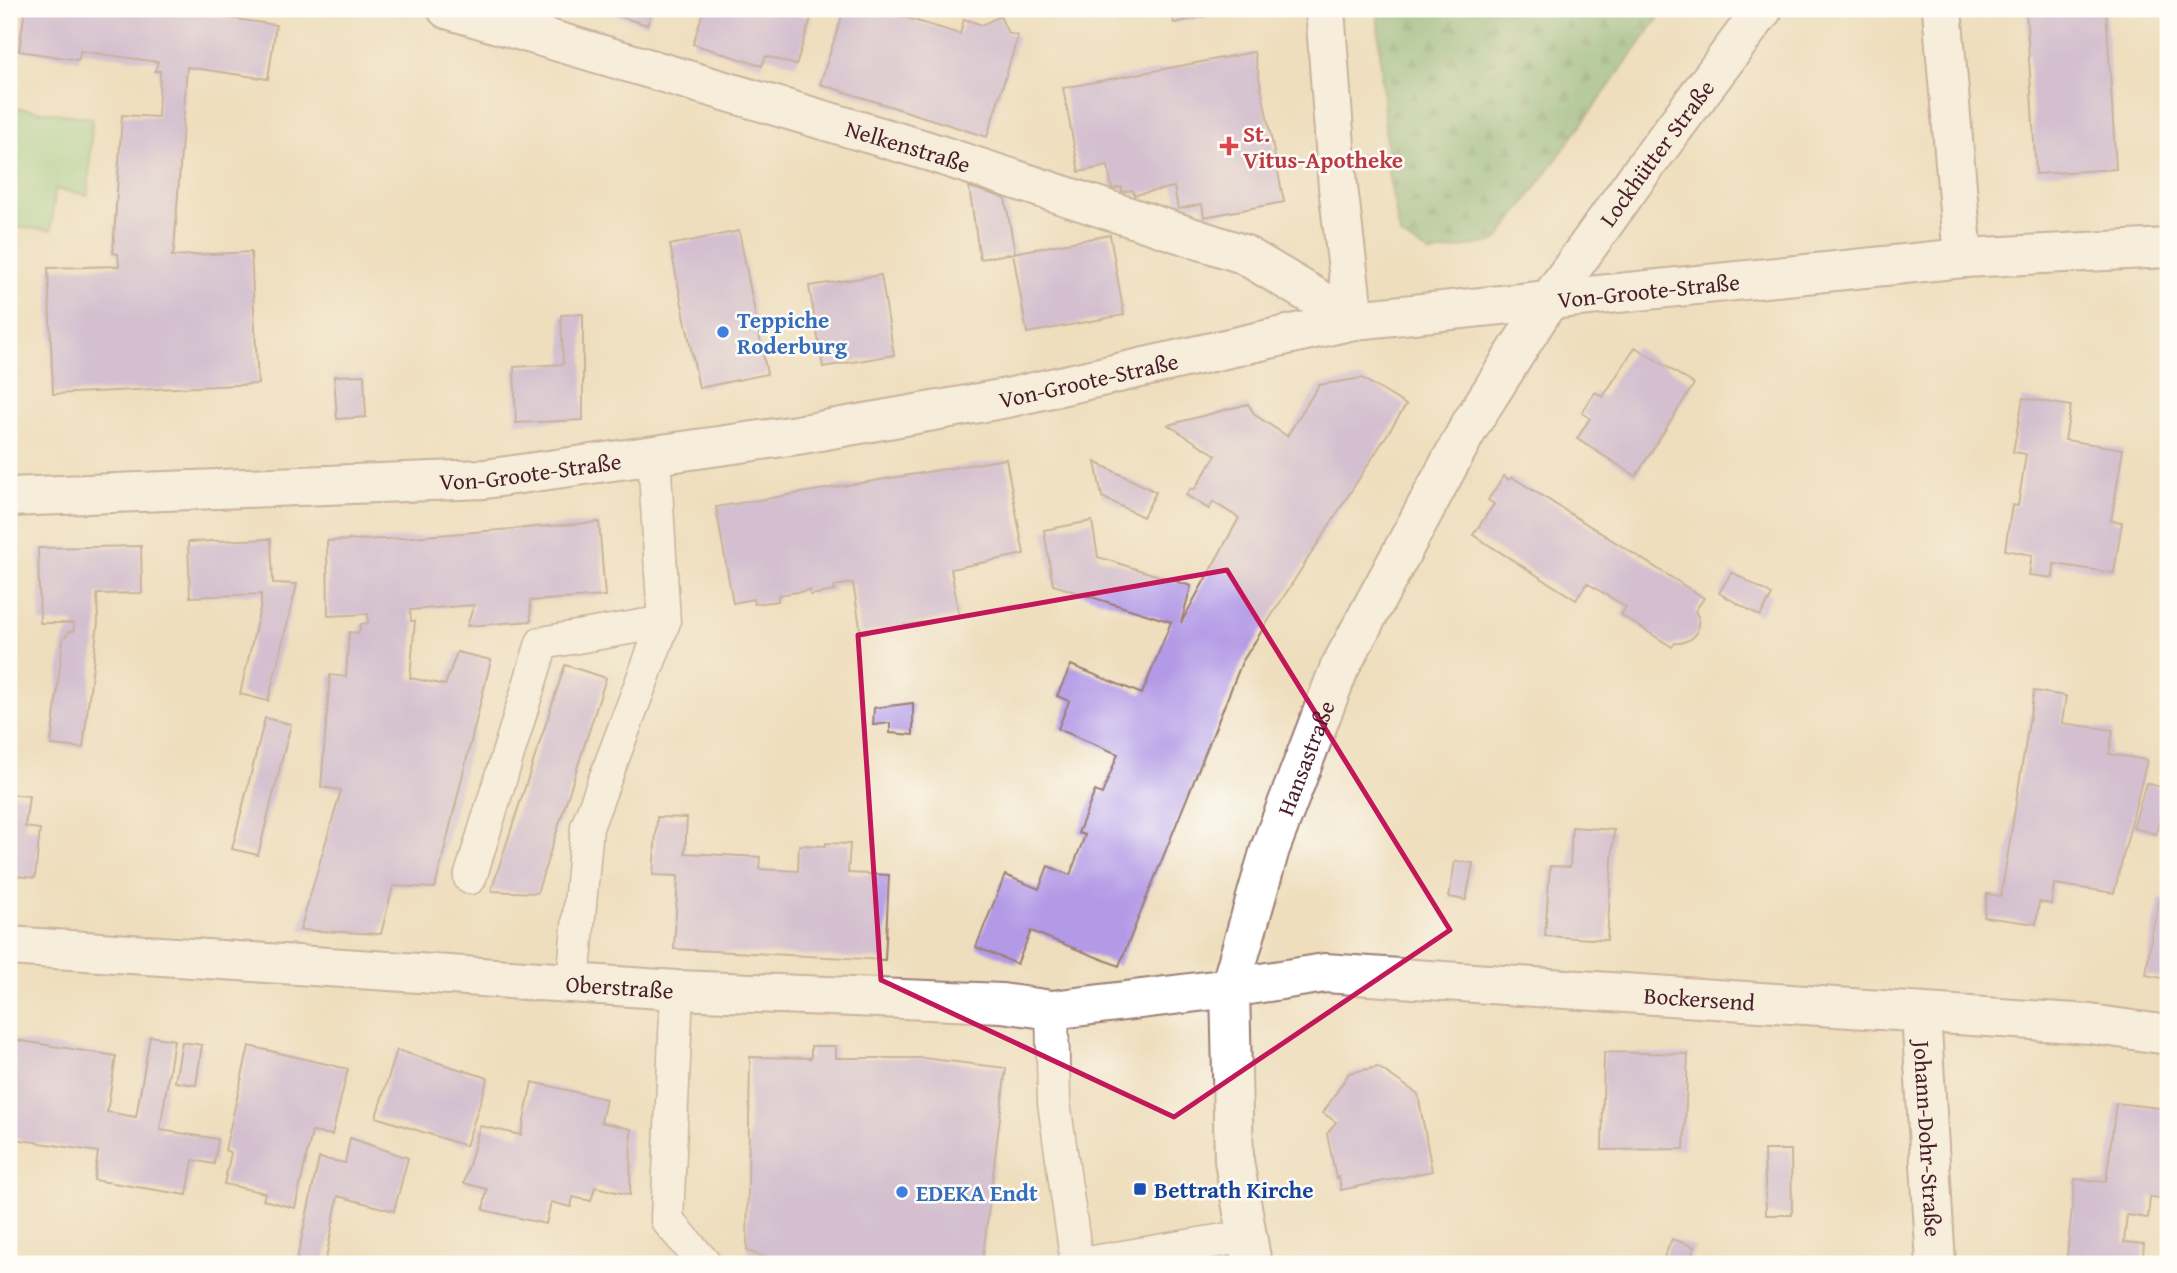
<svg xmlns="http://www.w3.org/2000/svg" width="2177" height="1273" font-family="'Gentium Book Plus',serif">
<defs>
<pattern id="forest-firs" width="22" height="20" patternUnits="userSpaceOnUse" patternTransform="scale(1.75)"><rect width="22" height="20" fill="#72b274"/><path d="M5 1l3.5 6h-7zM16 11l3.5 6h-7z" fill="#60905f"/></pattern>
</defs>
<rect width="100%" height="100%" fill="#fdfcf7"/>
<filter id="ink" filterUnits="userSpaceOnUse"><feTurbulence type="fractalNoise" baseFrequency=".0143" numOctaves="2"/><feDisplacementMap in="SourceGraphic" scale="14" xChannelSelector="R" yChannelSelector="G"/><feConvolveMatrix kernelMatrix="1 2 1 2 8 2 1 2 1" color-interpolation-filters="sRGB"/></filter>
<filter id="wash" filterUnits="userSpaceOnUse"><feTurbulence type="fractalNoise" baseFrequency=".00686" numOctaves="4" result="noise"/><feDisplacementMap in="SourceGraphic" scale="28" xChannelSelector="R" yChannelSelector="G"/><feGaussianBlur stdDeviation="1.57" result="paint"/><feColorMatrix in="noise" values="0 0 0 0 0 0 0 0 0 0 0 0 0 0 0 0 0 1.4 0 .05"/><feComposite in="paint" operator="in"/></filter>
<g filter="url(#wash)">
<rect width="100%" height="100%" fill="#eedebd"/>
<path fill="url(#forest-firs)" stroke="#5e6850" stroke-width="2" d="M1377,9H1665L1497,241L1431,254L1400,235L1388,172Z"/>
<path fill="#8dd088" stroke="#6c785a" stroke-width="2" d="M9,107L92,118L88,195L55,189L51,230L9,227Z"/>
<g id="blocks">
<path fill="#b29ae6" d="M25,9H195V13L276,25L268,79L187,67L174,251L172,256L251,252L258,384L53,394L48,268L119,266L118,254L113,253L122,115L158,117L160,71H155L158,62L80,51L79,60L19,51Z
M596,9H653L647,25Z
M704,9H781L811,18L796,65L766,56L762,66L693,44Z
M840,9H899L897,15L960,34L964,19L982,25L1000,16L1008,33L1018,36L987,137L820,84L842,16L838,15Z
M1171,9H1229L1230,11L1174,23Z
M2026,9H2106L2116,169L2036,174Z
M1254,52L1284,202L1204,217L1202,204L1178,209L1174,187L1134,195L1133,190L1122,192V187L1112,189L1108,166L1079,172L1063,88Z
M969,187L1005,198L1015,253L980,259Z
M739,231L767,374L699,388L670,245Z
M1110,235L1124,315L1027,333L1013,253Z
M881,275L894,355L823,367L809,286Z
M583,314V420L516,423L514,367L563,364L561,315Z
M1635,347L1694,384L1636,476L1577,439L1590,418L1582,413L1595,392L1603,397Z
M364,375L366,417L337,419L334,376Z
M1362,378L1406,405L1242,662L1119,966L1031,931L1017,964L976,947L1005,875L1039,889L1048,866L1070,875L1085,835L1078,833L1095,791L1102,794L1118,754L1058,729L1069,701L1057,696L1071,665L1142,694L1171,622L1053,585L1044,530L1092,521L1098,557L1191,586L1181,623L1239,518L1213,502L1209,509L1186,495L1191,488L1194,490L1216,455L1168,425L1248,404L1255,415L1287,436L1319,385Z
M2023,398L2071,406L2065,440L2123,449L2111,521L2122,522L2114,573L2054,564L2053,578L2029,575L2032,555L2005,550L2012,505L2018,506L2026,454L2013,452Z
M1006,459L1024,554L951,569L959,616L861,633L853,583L834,586L835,591L810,595V590L778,595V601L754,604L753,599L733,603L716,507Z
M1095,462L1156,492L1143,517L1102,497Z
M1504,476L1509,480L1512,477L1704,598L1695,611L1699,618L1697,633L1691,639L1681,643H1675L1672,647L1621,615L1626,607L1587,583L1576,600L1473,535L1494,504L1488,500Z
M599,522L605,596L530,601L531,621L467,626L474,605L410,610L411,621H415L410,678L445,685L457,652L491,660L435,888L393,886L381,934L300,930L341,790L321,787L330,675L346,677L349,632L359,633L361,624L368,623V614L328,616L327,541L387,539Z
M271,539L273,583L297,584L268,701L240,694L261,604V594L190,597L188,542Z
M141,546L142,593L97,594L98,622L83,748L51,745L63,639L70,631H74V623H40L38,548Z
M1732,572L1772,595L1760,616L1719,593Z
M565,665L606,678L537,893L491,891Z
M2034,691L2066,696L2062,723L2113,730L2109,754L2147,760L2114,893L2054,884L2051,904L2039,902L2036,924L1984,917L1987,894L2001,896Z
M913,703V735L890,733V723L873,725L874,708Z
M265,718L291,724L258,855L232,849Z
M2146,783L2168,789L2156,834L2133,828Z
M9,794L29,796L25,827L40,829L35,878L9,875Z
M657,817L687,818L685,853L760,857L759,869L798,871L799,845L825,846L826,843L850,844L848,873L889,875L885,960L674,949L678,876L653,875Z
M1572,827L1614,830L1607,940L1545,936L1550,866L1570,867Z
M1455,861L1473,863L1466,900L1449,897Z
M2167,886H2168V979L2146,975L2152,932L2160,899L2165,900Z
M150,1036L174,1040L160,1130L218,1139L214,1164L193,1160L187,1195L94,1180L98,1152L9,1138V1039L116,1056L107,1112L136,1117Z
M182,1042L202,1045L196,1085L175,1082Z
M249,1046L348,1069L332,1135L312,1132L295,1208L263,1200L265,1193L224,1184L231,1153L225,1150Z
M811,1046H836V1058H923L1006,1068L982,1264H788L747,1251L750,1057L811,1058Z
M397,1050L488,1078L466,1146L376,1117Z
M1604,1052L1688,1054L1684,1149L1602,1150Z
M1378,1067L1418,1094L1432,1171L1341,1190L1339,1177L1336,1178L1327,1134L1336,1122L1323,1113L1349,1073Z
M532,1082L606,1099L601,1122L631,1129L630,1195L595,1187L591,1201L573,1197L571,1207L551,1202L546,1224L483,1210L487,1189L464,1183L480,1126L521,1135Z
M2116,1103L2168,1109V1199L2150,1197L2148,1218L2127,1215L2124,1242L2144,1244L2142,1264H2066L2075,1179L2106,1182Z
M350,1138L408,1158L394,1211L338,1196L325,1264H296L319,1158L345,1163Z
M1764,1150H1791L1792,1215H1766Z
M1672,1239L1695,1247L1688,1264H1661Z"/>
</g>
</g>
<g filter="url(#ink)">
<use href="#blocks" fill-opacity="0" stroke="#9c7e74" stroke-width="2"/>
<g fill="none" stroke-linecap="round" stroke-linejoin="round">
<defs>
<path id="service" d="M470,878L542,643L664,622
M573,982L587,827L664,622L654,455
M677,990L667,1220L705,1264
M1052,1010L1054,1103L1077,1264
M1081,1264L1247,1236"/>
<g id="minor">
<path id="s1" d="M447,9L928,151L1243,254L1354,320"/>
<path d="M1325,9L1338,187L1354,320"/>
<path d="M1942,9L1963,258"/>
<path id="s2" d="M1549,300L1963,258L2168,248"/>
<path id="s3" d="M9,946L677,990L1002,1003L1052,1010L1230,988L1325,973L2090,1024L2168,1035"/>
<path id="s4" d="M1921,1013L1936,1264"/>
</g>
<g id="tertiary">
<path id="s5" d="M9,497L485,479L797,435L1007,398L1354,320L1549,300"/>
<path id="s6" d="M1252,1264L1234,1161L1230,988L1270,849L1339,669L1469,427L1549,300L1638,176L1763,9"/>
</g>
</defs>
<use href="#service" stroke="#9c7e74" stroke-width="35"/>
<use href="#minor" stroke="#9c7e74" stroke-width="42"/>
<use href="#tertiary" stroke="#9c7e74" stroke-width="42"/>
<use href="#service" stroke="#fff" stroke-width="32"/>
<use href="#minor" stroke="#fff" stroke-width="38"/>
<use href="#tertiary" stroke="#fff" stroke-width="38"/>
</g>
</g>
<path d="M0 0H2177V1273H0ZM1227,570L1450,930L1174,1117L881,980L858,635Z" fill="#eedebd" fill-opacity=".55" fill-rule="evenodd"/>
<path fill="none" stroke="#c2185b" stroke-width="5" stroke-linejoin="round" d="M1227,570L1450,930L1174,1117L881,980L858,635Z"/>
<path fill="#e0444e" stroke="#fdfcf7" stroke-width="2.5" d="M1225.5 135.5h7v7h7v7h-7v7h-7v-7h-7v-7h7z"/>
<g fill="#3f7fe0" stroke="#fdfcf7" stroke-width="2.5">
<circle cx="723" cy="332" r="7"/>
<circle cx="902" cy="1192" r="7"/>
</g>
<rect fill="#1a4fb4" stroke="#fdfcf7" stroke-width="2.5" x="1133" y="1182" width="14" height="14" rx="3.5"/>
<g text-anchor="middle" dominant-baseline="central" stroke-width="5" stroke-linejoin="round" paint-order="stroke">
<g font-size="23" font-weight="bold" fill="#be3a42" stroke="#fdfcf7" text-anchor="start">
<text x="1243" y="133">St.<tspan x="1243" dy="26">Vitus-Apotheke</tspan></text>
</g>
<g font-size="23" fill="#4a1f2b" stroke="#fdfcf7">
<text stroke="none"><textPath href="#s1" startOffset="481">Nelkenstraße</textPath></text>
<text stroke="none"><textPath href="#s6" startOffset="1222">Lockhütter Straße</textPath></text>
<text stroke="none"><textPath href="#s2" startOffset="100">Von-Groote-Straße</textPath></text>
<text stroke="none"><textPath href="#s5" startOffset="1088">Von-Groote-Straße</textPath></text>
<text stroke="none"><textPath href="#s5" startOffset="522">Von-Groote-Straße</textPath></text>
<text stroke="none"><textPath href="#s6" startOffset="520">Hansastraße</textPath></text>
<text stroke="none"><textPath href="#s3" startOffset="612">Oberstraße</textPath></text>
<text stroke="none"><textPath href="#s3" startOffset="1696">Bockersend</textPath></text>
<text stroke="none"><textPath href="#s4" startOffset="126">Johann-Dohr-Straße</textPath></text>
</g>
<g font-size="23" font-weight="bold" fill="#366cbe" stroke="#fdfcf7" text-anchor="start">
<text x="737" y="319">Teppiche<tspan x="737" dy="26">Roderburg</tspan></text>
<text x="916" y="1192">EDEKA Endt</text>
</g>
<g font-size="23" font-weight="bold" fill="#164399" stroke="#fdfcf7" text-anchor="start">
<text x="1154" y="1189">Bettrath Kirche</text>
</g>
</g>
<rect width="2177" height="1273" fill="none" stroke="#fdfcf7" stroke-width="35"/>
</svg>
